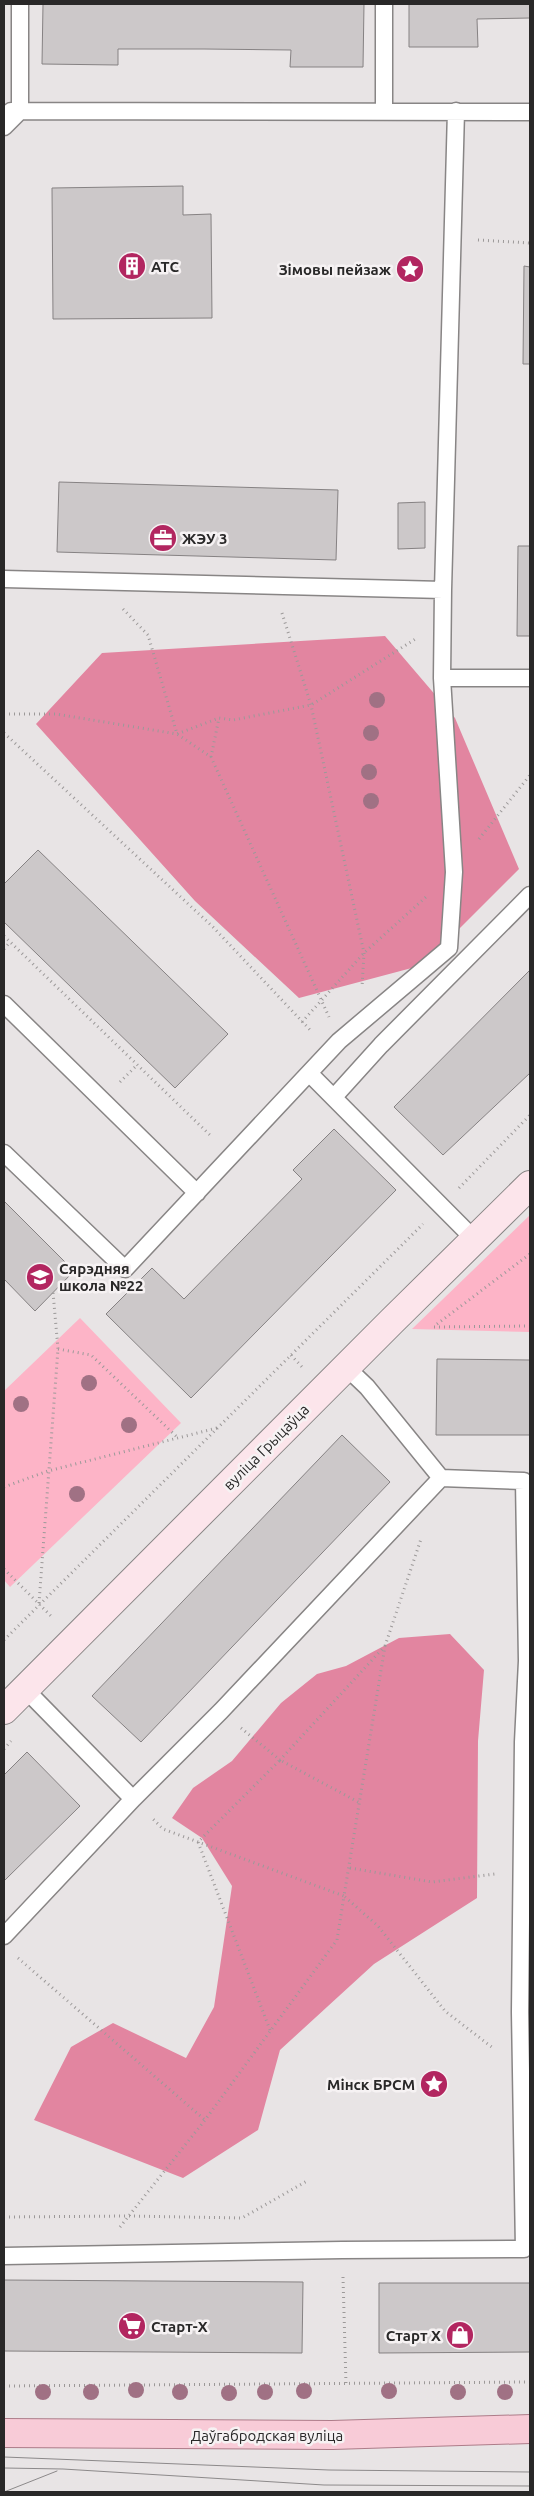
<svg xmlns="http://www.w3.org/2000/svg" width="534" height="2496" font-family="Ubuntu,sans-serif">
<rect width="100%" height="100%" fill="#e8e4e5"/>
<path fill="#fdb4c7" d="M530,1215V1332L412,1329Z
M80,1318L181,1423L10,1587L4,1580V1391Z"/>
<path fill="#e285a0" d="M385,636L455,718L519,869L423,965L299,998L195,901L36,724L102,653Z
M450,1634L484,1670L478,1741L477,1898L374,1964L280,2050L258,2130L183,2178L34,2120L71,2047L113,2023L186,2058L214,2007L232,1886L202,1838L172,1818L193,1788L232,1761L281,1703L317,1674L346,1666L399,1638Z"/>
<path fill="#ccc8c9" stroke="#868283" d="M43,4H364L363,67H290L291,50L204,49H118V65L42,64Z
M409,4H530V18L477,19L478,47H409Z
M183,186V215L211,214L212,318L53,319L52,188Z
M524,266L530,267V364H523Z
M59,482L338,490L336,560L57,552Z
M425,502V548L398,549V503Z
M518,546H530V636H517Z
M38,850L228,1034L175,1088L4,922V884Z
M530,970V1073L443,1155L394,1107Z
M334,1129L396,1190L191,1398L106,1314L152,1268L184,1299L302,1179L293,1170Z
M4,1201L74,1271L35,1311L4,1279Z
M437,1359L530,1360V1435H436Z
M342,1435L390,1482L141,1742L92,1696Z
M27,1752L80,1806L4,1881V1775Z
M4,2280L303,2282L302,2353L4,2351Z
M379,2283H530V2352L379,2353Z"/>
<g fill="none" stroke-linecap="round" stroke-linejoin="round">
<defs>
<path id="lane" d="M11,111H20V4
M384,111V4
M4,127L20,111L530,112
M4,579L443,590L456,111
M442,678H530
M4,1004L197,1193
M310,1074L474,1239
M334,1097L381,1045L530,895
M4,1153L125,1269L339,1041L449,948L454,872L442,678L443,590
M25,1689L133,1799
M4,1936L133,1799L221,1711L441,1478
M4,2256L342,2250L524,2249L520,2012L523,1742L527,1661L524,1481L441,1478L367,1387L346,1367"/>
<path id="secondary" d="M4,1710L392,1321L530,1185"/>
<path id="primary" d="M4,2433L332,2435L530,2429"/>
</defs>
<use href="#lane" stroke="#888585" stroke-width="19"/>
<use href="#secondary" stroke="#888585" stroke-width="30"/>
<use href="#primary" stroke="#ad7c89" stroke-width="30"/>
<path stroke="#9c9999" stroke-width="3" stroke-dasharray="1 4" stroke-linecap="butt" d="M478,240L530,243
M123,609L148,635L177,734L211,757L329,1017
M282,613L311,705L364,953L362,987
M4,714H56L177,734L219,718
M4,733L213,927L312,1032
M211,757L219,718L233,720L311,705L417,638
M479,839L530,775
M4,936L212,1137
M4,949L10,942
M302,1022L364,953L426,897
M120,1082L137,1065
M459,1188L530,1115
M437,1324L530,1254
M434,1327L530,1326
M58,1349L91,1355L177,1437
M291,1355L302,1367
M4,1487L48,1471L217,1428
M4,1569L53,1618
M39,1603L58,1349L53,1292
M4,1640L423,1224
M385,1646L421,1539
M241,1728L280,1760L385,1646L344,1896L378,1926L445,2011L493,2048
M4,1749L11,1741
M350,1868L432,1882L495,1874
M18,1958L205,2120
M270,2030L198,1842L280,1760L360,1803
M4,2217L128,2216L242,2218L307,2181
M120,2227L205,2120L337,1940L344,1896L163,1829L151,1817
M343,2277L346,2384
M4,2386L530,2382"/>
<use href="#lane" stroke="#fff" stroke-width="16"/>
<use href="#secondary" stroke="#fce5eb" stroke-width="28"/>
<use href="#primary" stroke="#f8cbd7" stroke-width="28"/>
<path stroke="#8c898a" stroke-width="1" d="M4,2457L329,2470L530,2472
M4,2468L63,2469L324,2485L530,2486
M4,2492L57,2471"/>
</g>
<g fill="#a07184">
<circle cx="377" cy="700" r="8"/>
<circle cx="371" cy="733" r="8"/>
<circle cx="369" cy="772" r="8"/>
<circle cx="371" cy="801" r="8"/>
<circle cx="89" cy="1383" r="8"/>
<circle cx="21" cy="1404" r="8"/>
<circle cx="129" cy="1425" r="8"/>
<circle cx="77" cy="1494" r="8"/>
<circle cx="136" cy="2390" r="8"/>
<circle cx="304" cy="2391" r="8"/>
<circle cx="389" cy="2391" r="8"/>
<circle cx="43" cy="2392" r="8"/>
<circle cx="91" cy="2392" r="8"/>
<circle cx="180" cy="2392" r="8"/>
<circle cx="265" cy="2392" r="8"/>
<circle cx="458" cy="2392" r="8"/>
<circle cx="505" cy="2392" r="8"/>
<circle cx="229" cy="2393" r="8"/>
</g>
<defs>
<symbol id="building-disc" viewBox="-11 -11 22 22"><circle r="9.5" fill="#b22660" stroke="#f6f2f3"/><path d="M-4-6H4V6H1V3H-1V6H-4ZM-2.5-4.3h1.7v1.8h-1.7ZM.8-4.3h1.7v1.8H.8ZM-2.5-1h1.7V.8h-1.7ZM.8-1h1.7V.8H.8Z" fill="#fff"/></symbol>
<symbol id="sight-disc" viewBox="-11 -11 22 22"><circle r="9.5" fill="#b22660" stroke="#f6f2f3"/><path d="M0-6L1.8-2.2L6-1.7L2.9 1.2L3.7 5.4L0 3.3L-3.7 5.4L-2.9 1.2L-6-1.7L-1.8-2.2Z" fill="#fff"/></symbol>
<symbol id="office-disc" viewBox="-11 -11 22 22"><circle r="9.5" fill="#b22660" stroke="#f6f2f3"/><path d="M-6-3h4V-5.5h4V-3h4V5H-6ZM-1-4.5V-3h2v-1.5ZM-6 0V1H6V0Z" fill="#fff"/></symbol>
<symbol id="school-disc" viewBox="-11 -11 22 22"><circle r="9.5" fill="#b22660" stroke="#f6f2f3"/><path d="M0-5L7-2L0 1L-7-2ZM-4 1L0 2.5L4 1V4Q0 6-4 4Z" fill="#fff"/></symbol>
<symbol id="supermarket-disc" viewBox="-11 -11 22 22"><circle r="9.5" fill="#b22660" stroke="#f6f2f3"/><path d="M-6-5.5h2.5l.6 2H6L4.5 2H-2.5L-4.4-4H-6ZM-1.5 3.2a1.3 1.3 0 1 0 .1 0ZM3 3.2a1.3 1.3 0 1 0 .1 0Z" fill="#fff"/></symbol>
<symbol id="shop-disc" viewBox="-11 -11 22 22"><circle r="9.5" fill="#b22660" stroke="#f6f2f3"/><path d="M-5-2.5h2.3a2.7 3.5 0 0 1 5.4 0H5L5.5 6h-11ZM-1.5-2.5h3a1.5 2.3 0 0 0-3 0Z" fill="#fff"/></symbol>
</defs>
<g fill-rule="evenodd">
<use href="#building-disc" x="116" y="250" width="32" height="32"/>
<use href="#sight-disc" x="394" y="253" width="32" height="32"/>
<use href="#office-disc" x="147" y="522" width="32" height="32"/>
<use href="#school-disc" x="24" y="1261" width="32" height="32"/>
<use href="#sight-disc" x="418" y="2068" width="32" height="32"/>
<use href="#supermarket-disc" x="116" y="2310" width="32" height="32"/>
<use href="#shop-disc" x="444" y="2319" width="32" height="32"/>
</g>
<g text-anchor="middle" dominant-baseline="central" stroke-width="5" stroke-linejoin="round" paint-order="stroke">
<g font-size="15" font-weight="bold" fill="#292828" stroke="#f6f2f3" text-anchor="start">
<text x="151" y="266">АТС</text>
<text x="391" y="269" text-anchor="end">Зімовы пейзаж</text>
<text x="182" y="538">ЖЭУ 3</text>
<text x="59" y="1268">Сярэдняя<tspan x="59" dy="17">школа №22</tspan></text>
<text x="415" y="2084" text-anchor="end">Мінск БРСМ</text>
<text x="151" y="2326">Старт-X</text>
<text x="441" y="2335" text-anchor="end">Старт Х</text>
</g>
<g font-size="15" fill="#292828" stroke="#f6f2f3">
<text transform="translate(266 1447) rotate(-45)">вуліца Грыцаўца</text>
<text x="267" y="2435">Даўгабродская вуліца</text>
</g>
</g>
<rect width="534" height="2496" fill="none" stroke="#292828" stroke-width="10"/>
</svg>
